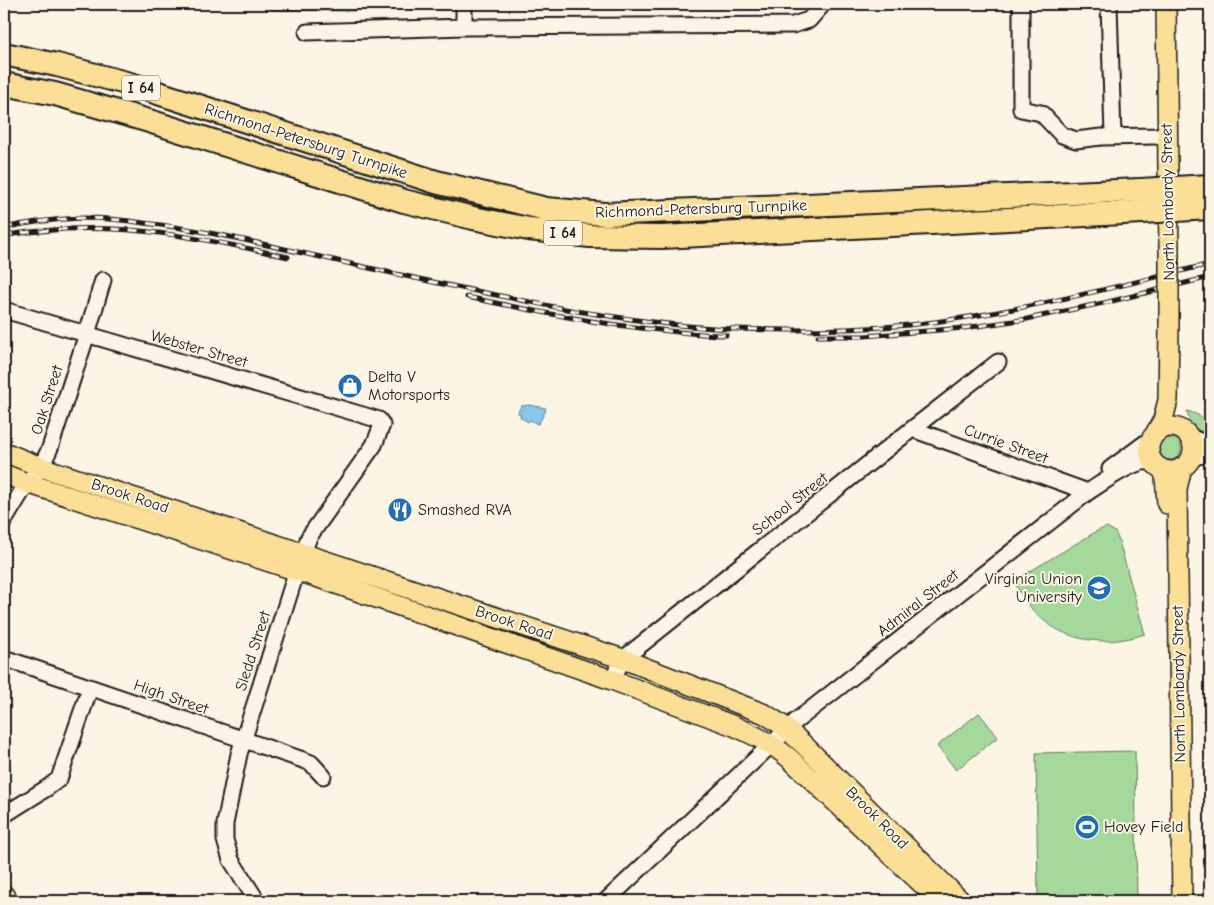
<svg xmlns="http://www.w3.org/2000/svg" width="1214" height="905" font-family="'Comic Neue',sans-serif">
<rect width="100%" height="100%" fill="#fcf5e5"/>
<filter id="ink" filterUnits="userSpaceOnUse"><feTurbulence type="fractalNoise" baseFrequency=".02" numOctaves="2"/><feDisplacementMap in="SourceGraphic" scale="10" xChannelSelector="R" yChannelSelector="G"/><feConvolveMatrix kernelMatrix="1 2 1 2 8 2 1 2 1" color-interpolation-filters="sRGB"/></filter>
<g filter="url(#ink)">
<path fill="#a5d99b" stroke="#607a5c" d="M272,4H356V11L272,10Z
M1187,411C1200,414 1207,420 1208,434C1196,432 1189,424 1187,411Z
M1159 449a11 11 0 1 1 22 0a11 11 0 1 1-22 0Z
M1107,527L1115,532L1119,541L1145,634C1090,652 1039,635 1014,581L1097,531Z
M979,713L998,737L956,770L937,746Z
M1135,751L1137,901H1038L1036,753Z"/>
<path fill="#8cc5eb" stroke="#5f8198" d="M529,405L546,408L545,409L546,410L539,423L537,424L530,420L528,422L520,417L521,415L518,413V412L521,406Z"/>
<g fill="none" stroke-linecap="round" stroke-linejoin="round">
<defs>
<path id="minor" d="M1021,4V109L1041,113L1062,135L1076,140L1101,137L1156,136L1167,135
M1109,4L1113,136
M464,27V4
M307,32L464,27L793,25L809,20L823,4
M4,310L366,416L379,420L382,425L374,445L309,537L297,570L239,754L225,824V840L231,860L257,901
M912,429L1088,492
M1189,437L1203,442L1210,443
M1187,463L1197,456L1210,454
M1110,469L1152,438
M4,521L27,483L41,467L50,448L87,334L103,280
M4,658L306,761L311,763L323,776
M612,680L623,659L912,429L998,362
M4,815L47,788L59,779L90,688
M606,901L796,721L1088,492C1101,484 1134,459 1149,462C1152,462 1154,464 1157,465"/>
<path id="major" d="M1166,4L1169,251
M1149 449a22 22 0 1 1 44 0a22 22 0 1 1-44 0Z
M1156,432L1163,420L1168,400L1169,328
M4,452L41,467L623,659L765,714L782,725L803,744L961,901
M1162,469L1165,476L1167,504
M4,474L27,483L322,579L612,680L734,726C754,735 773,744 789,758L940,901
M4,895L8,901
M1182,901L1177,489L1182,467"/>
<path id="highway" d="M4,54L57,65L130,84L436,182L546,209L605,214L1140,190
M4,84L55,94L149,121L404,201L473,218L529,229L590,236L662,237L1142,212"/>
</defs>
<use href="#minor" stroke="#1c1c1c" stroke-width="19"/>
<use href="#major" stroke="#1c1c1c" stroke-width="22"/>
<use href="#highway" stroke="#1c1c1c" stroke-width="26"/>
<use href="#minor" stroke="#fcf5e5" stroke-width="15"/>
<use href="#major" stroke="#fbdf96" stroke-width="19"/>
<use href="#highway" stroke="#fbdf96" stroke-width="22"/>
<defs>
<path id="rail" d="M4,228C30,222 57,219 83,218C103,218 124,220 144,223C200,229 253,242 307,254C373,269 439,284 506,297C536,303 566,310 596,314C643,321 690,328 737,329C794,331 852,330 909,325C1011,314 1111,288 1210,264
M4,236C16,233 29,232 42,231C126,222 207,239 288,257
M467,297C534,311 601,325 669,331C688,333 707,335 726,335
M818,336H865L964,328L1027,319L1108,302L1210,277"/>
</defs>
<use href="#rail" stroke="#1c1c1c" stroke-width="5"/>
<use href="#rail" stroke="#fcf5e5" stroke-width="3" stroke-dasharray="9" stroke-linecap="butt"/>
<defs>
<path id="major-bridge" d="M1169,251V328"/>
<path id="highway-bridge" d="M1140,190L1210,186
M1142,212L1210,208"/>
</defs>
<use href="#major-bridge" stroke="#1c1c1c" stroke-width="22" stroke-linecap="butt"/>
<use href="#highway-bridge" stroke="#1c1c1c" stroke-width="26" stroke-linecap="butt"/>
<use href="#major-bridge" stroke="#fbdf96" stroke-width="19"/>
<use href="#highway-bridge" stroke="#fbdf96" stroke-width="22"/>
</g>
</g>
<defs>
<symbol id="shop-disc" viewBox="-11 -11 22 22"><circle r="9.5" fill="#1f6fb2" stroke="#fcf5e5"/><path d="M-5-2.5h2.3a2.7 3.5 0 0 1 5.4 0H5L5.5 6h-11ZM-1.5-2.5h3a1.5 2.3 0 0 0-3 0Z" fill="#fff"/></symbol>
<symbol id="restaurant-disc" viewBox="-11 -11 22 22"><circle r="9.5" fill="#1f6fb2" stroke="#fcf5e5"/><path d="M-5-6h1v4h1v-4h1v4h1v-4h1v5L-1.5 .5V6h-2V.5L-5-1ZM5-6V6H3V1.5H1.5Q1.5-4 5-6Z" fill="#fff"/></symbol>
<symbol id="university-disc" viewBox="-11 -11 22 22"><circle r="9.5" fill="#1f6fb2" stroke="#fcf5e5"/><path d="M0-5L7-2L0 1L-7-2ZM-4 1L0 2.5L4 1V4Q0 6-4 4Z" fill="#fff"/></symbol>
<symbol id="stadium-disc" viewBox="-11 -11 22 22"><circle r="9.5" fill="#1f6fb2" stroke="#fcf5e5"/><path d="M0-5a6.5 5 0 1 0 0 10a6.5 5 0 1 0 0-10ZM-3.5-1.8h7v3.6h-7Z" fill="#fff"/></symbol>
</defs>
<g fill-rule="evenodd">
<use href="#shop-disc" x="336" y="372" width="28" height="28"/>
<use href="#restaurant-disc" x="386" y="496" width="28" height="28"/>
<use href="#university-disc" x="1085" y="574" width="28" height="28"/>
<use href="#stadium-disc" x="1073" y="813" width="28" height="28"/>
</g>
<g text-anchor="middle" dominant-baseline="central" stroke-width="4" stroke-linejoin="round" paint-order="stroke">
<g fill="#fcf5e5" stroke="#5f5d58" stroke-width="1">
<rect x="122" y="75.5" width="38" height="25" rx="4"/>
<rect x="544" y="220.5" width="38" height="25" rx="4"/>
</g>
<g font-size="15" font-weight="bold" fill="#1c1c1c">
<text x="141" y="88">I 64</text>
<text x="563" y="233">I 64</text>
</g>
<g font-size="16" fill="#1c1c1c" stroke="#fcf5e5">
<text transform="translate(306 141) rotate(18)">Richmond-Petersburg Turnpike</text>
<text transform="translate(1168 202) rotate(-91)">North Lombardy Street</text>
<text transform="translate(701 209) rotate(-2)">Richmond-Petersburg Turnpike</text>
<text transform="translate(199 349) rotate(16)">Webster Street</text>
<text transform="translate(47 400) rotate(-72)">Oak Street</text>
<text transform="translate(1006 444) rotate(20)">Currie Street</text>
<text transform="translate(130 496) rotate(18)">Brook Road</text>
<text transform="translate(790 504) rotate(-38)">School Street</text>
<text transform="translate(918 603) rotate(-38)">Admiral Street</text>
<text transform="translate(514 623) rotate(18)">Brook Road</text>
<text transform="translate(253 651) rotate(-72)">Sledd Street</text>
<text transform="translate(1179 684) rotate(-91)">North Lombardy Street</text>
<text transform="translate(171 697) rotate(19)">High Street</text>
<text transform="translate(877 818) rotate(45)">Brook Road</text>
</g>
<g font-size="16" fill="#1c1c1c" stroke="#fcf5e5" text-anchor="start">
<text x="368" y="377">Delta V<tspan x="368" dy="18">Motorsports</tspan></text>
<text x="418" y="510">Smashed RVA</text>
<text x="1082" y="579" text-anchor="end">Virginia Union<tspan x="1082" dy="18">University</tspan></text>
<text x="1104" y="827">Hovey Field</text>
</g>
</g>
<rect width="1214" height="905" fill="none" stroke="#fcf5e5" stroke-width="20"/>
<rect x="10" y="10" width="1194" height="885" fill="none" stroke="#1c1c1c" stroke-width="2" filter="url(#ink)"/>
</svg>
